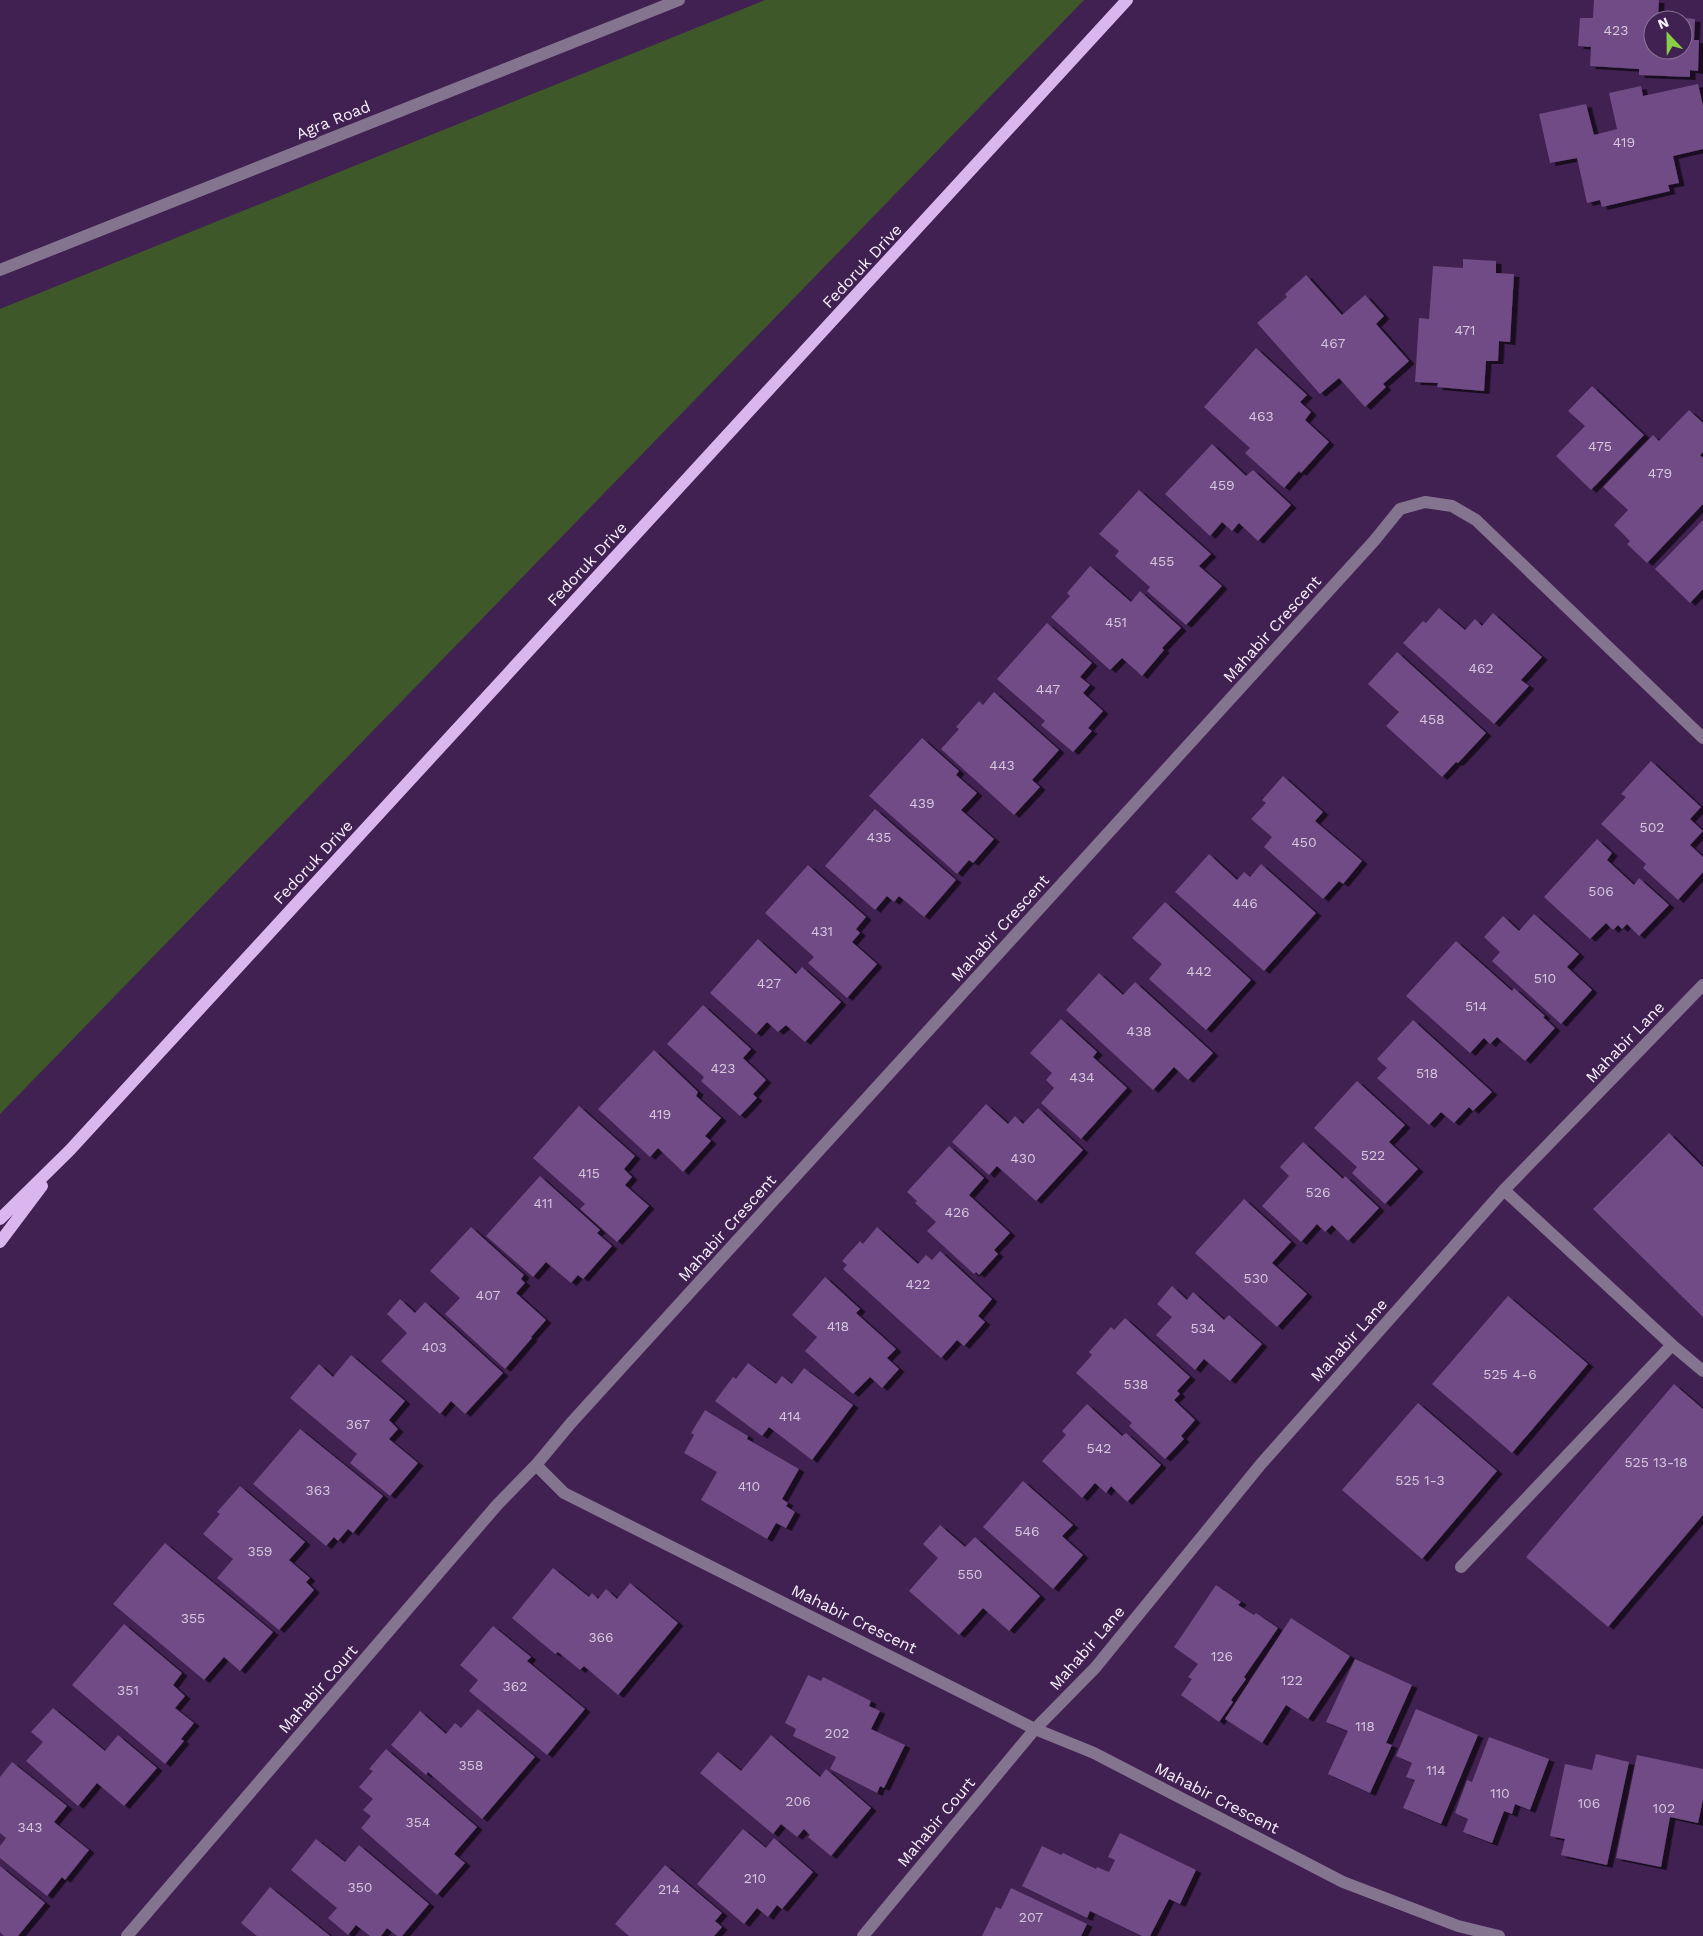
<svg xmlns="http://www.w3.org/2000/svg" width="1703" height="1936" font-family="'Work Sans',sans-serif">
<defs>
<filter id="shadow"><feDropShadow dx="5.5" dy="3" stdDeviation="0" flood-color="#0009"/></filter>
</defs>
<rect width="100%" height="100%" fill="#402151"/>
<path fill="#3f582a" d="M765,0H1084L0,1114V309Z"/>
<path fill="#704b85" filter="url(#shadow)" d="M1594,0H1659L1658,18H1682V20H1653V50H1683V18L1695,19L1694,40H1699L1698,71L1690,70V77L1639,75V69L1590,66L1591,47L1578,46L1580,18H1593Z
M1698,84L1703,106V149L1673,156L1679,183L1668,185L1670,191L1602,207L1600,200L1587,203L1577,158L1550,163L1539,114L1586,104L1594,135L1617,129L1609,93L1641,86L1643,96Z
M1463,259L1496,261V273L1514,274L1510,342L1499,341L1498,361H1486L1484,391L1437,387L1438,383L1415,382L1419,318L1429,319L1433,266L1463,268Z
M1306,275L1342,315L1365,295L1384,316L1376,324L1409,361L1383,384L1386,387L1365,407L1339,378L1320,394L1257,323L1287,297L1285,294Z
M1256,348L1307,395L1300,402L1311,412L1305,420L1329,442L1301,473L1299,471L1284,488L1245,453L1250,448L1204,407Z
M1592,386L1644,435L1591,490L1556,456L1585,426L1568,411Z
M1689,410L1703,423V452L1700,455L1703,458V504L1647,563L1627,544L1630,541L1614,525L1628,510L1603,487L1653,435L1659,441Z
M1212,444L1246,476L1253,470L1291,505L1258,541L1239,523L1232,531L1222,522L1210,536L1165,494Z
M1139,490L1211,554L1199,566L1222,586L1186,625L1147,591L1150,587L1115,556L1119,551L1099,534Z
M1703,520V589L1690,603L1655,569Z
M1090,566L1131,602L1140,591L1181,628L1162,648L1164,650L1142,676L1122,658L1110,670L1051,617L1070,596L1067,593Z
M1439,608L1465,630L1475,619L1482,626L1493,613L1542,657L1521,680L1529,686L1494,724L1403,643L1423,621L1426,623Z
M1047,623L1092,663L1080,677L1090,685L1083,693L1103,711L1088,728L1092,731L1073,752L1041,725L1045,721L997,679Z
M1397,652L1486,733L1458,763L1456,762L1442,777L1386,726L1399,712L1368,684Z
M994,692L1059,750L1032,780L1040,787L1014,815L941,749L959,729L956,727L979,701L983,705Z
M922,738L959,771L956,775L977,793L961,810L994,839L973,863L969,860L957,874L869,796Z
M1651,761L1701,807L1690,819L1703,831L1690,845L1703,857V872L1678,900L1643,868L1646,864L1601,824L1626,797L1621,794Z
M1283,776L1323,812L1315,821L1362,861L1343,884L1339,881L1323,899L1264,847L1272,837L1251,819L1266,803L1262,800Z
M875,809L956,880L924,917L899,896L894,902L887,896L875,910L825,866Z
M1597,839L1612,853L1607,860L1634,885L1639,878L1669,905L1639,936L1627,924L1622,929L1618,925L1613,930L1606,923L1590,939L1544,897Z
M1209,854L1237,880L1244,872L1250,877L1261,864L1316,913L1264,971L1175,892Z
M808,865L866,917L856,929L860,933L852,942L877,964L847,998L808,963L814,957L765,913Z
M1165,902L1251,980L1206,1030L1149,979L1162,964L1132,938Z
M1534,914L1579,954L1567,967L1592,990L1561,1024L1492,961L1500,952L1484,937L1503,916L1519,931Z
M758,939L796,974L802,967L841,1002L805,1042L786,1025L778,1032L767,1022L756,1034L710,993Z
M1456,941L1512,991L1514,988L1545,1016L1543,1017L1555,1028L1525,1061L1497,1037L1490,1044L1484,1038L1470,1053L1406,996Z
M1099,973L1123,995L1135,982L1213,1053L1188,1080L1174,1067L1153,1090L1066,1010Z
M703,1005L751,1049L743,1058L766,1080L753,1094L757,1098L740,1116L701,1081L704,1077L667,1044Z
M1061,1019L1097,1052L1093,1057L1127,1088L1081,1139L1041,1103L1054,1088L1046,1080L1052,1073L1030,1053Z
M1413,1020L1492,1092L1473,1111L1469,1107L1454,1123L1441,1112L1429,1125L1377,1078L1387,1068L1377,1059Z
M654,1050L698,1092L696,1096L721,1118L705,1136L711,1141L683,1172L658,1148L650,1157L598,1109Z
M1357,1081L1405,1125L1389,1142L1418,1169L1385,1204L1352,1173L1357,1167L1314,1128Z
M986,1104L1008,1124L1015,1116L1023,1124L1038,1108L1083,1150L1036,1201L997,1166L989,1175L952,1142Z
M579,1106L635,1156L624,1169L632,1177L625,1185L649,1206L617,1242L580,1209L585,1204L533,1158Z
M1669,1133L1703,1167V1317L1593,1209Z
M1303,1142L1343,1179L1345,1176L1379,1208L1348,1241L1332,1225L1325,1232L1317,1224L1301,1242L1262,1206L1289,1176L1280,1167Z
M949,1146L984,1178L969,1195L1010,1233L994,1250L998,1254L979,1275L976,1272L974,1274L927,1231L936,1222L915,1203L917,1201L907,1192Z
M540,1176L600,1230L597,1233L612,1246L583,1279L578,1275L571,1283L546,1262L533,1277L486,1236Z
M1244,1199L1291,1242L1272,1263L1307,1294L1277,1327L1195,1253Z
M471,1227L524,1275L521,1279L525,1283L516,1293L546,1320L531,1337L532,1338L505,1369L445,1314L460,1298L430,1271Z
M877,1227L918,1264L926,1255L932,1260L940,1251L992,1299L978,1316L985,1322L964,1346L957,1340L941,1358L843,1269L847,1265L842,1261L860,1241L863,1244Z
M825,1277L860,1309L856,1313L896,1349L887,1358L899,1369L882,1388L870,1377L853,1394L805,1351L817,1337L792,1315Z
M1172,1286L1187,1300L1193,1292L1224,1320L1229,1315L1262,1344L1230,1381L1204,1359L1195,1370L1156,1335L1172,1317L1157,1304Z
M1508,1296L1588,1364L1512,1453L1432,1384Z
M400,1299L415,1313L425,1302L503,1373L465,1414L451,1401L440,1414L381,1361L407,1333L387,1314Z
M1125,1318L1190,1377L1177,1391L1180,1394L1174,1400L1195,1420L1181,1436L1184,1439L1165,1459L1129,1426L1132,1423L1076,1373L1092,1355L1089,1352L1111,1327L1114,1330Z
M351,1355L405,1401L389,1420L398,1429L389,1439L418,1463L390,1496L350,1463L357,1454L290,1398L319,1364L333,1377Z
M748,1363L776,1384L782,1376L792,1384L804,1368L853,1405L812,1460L769,1427L762,1436L715,1401L733,1377L736,1379Z
M1674,1384L1703,1409V1515L1608,1627L1526,1557Z
M1418,1403L1497,1471L1422,1559L1342,1490Z
M1087,1404L1122,1436L1126,1433L1161,1465L1127,1502L1111,1486L1106,1493L1095,1483L1082,1498L1042,1461L1066,1435L1062,1431Z
M705,1410L748,1436L747,1439L799,1469L782,1499L788,1503L786,1506L795,1512L786,1528L776,1523L767,1539L701,1500L717,1472L684,1453L694,1435L691,1433Z
M300,1429L383,1496L353,1533L348,1529L338,1541L334,1537L326,1546L253,1484Z
M1023,1481L1073,1525L1062,1536L1083,1555L1053,1589L983,1527Z
M240,1486L305,1542L289,1560L310,1578L306,1582L314,1590L279,1630L217,1578L233,1559L203,1534L220,1514L217,1512Z
M940,1525L965,1547L975,1537L1040,1596L1009,1631L983,1608L959,1635L909,1591L938,1558L923,1544Z
M165,1543L273,1632L240,1671L224,1657L204,1680L113,1604Z
M553,1568L589,1597L592,1593L598,1599L606,1589L617,1599L630,1583L678,1623L618,1695L584,1666L580,1670L558,1652L555,1654L512,1618Z
M1216,1585L1241,1602L1238,1605L1254,1615L1256,1613L1278,1628L1244,1677L1246,1679L1231,1700L1233,1702L1219,1722L1181,1695L1192,1679L1188,1677L1198,1664L1174,1647Z
M1291,1618L1350,1656L1308,1719L1286,1705L1262,1743L1225,1719Z
M124,1624L182,1673L173,1685L185,1696L175,1708L194,1723L181,1739L184,1741L165,1764L72,1685Z
M493,1626L531,1657L527,1661L585,1709L547,1755L469,1691L478,1680L460,1665Z
M1355,1659L1412,1685L1386,1743L1392,1745L1370,1793L1328,1774L1348,1731L1326,1722Z
M808,1675L821,1681L823,1677L871,1701L869,1706L880,1711L871,1729L905,1745L884,1788L880,1786L877,1793L830,1769L836,1757L793,1736L796,1729L785,1723Z
M53,1708L105,1751L118,1735L157,1768L124,1806L97,1783L78,1806L26,1761L43,1742L31,1732Z
M478,1709L535,1757L482,1819L428,1772L426,1775L391,1745L420,1711L446,1734L455,1723L461,1728Z
M1416,1709L1478,1735L1441,1824L1403,1808L1415,1780L1406,1777L1412,1763L1396,1756Z
M771,1735L820,1777L826,1769L871,1808L831,1856L808,1837L810,1835L804,1829L797,1837L781,1824L773,1834L700,1773L718,1752L741,1771Z
M1489,1737L1549,1759L1530,1810L1515,1804L1512,1814L1504,1811L1492,1843L1463,1832L1468,1819L1455,1813L1467,1780L1472,1782Z
M386,1749L477,1827L454,1854L465,1863L437,1895L361,1828L371,1816L363,1810L373,1799L359,1787L373,1771L369,1769Z
M1596,1754L1629,1762L1607,1865L1561,1855L1565,1839L1550,1836L1565,1764L1592,1770Z
M1637,1755L1703,1769V1799L1698,1823L1670,1817L1661,1867L1616,1858Z
M12,1762L67,1806L54,1822L89,1850L65,1880L62,1877L47,1896L0,1858V1846L6,1838L0,1833V1777Z
M743,1829L766,1848L774,1838L813,1872L782,1909L777,1905L768,1917L757,1908L744,1924L697,1884Z
M1120,1833L1196,1870L1180,1904L1169,1899L1150,1936H1142L1090,1911L1087,1918L1022,1886L1042,1846L1061,1855L1063,1853L1096,1869L1097,1867L1109,1872L1115,1860L1108,1857Z
M316,1839L345,1862L359,1845L429,1904L402,1936H397L387,1928L381,1936H370L356,1925L348,1935L328,1918L337,1908L291,1870Z
M665,1865L722,1913L715,1921L722,1927L714,1936H629L615,1924Z
M0,1866L45,1903L18,1936H4L0,1932Z
M270,1887L330,1936H257L241,1923Z
M1011,1888L1087,1924L1081,1936H982L996,1907L1001,1909Z"/>
<g fill="none" stroke-linecap="round" stroke-linejoin="round">
<path stroke="#85748f" stroke-width="12" d="M0,270L679,0
M1504,1190L1672,1345L1703,1371
M1461,1567L1672,1345
M127,1936L497,1505L536,1465
M863,1936L1035,1729L1095,1668L1261,1464L1504,1190L1703,985
M1499,1936L1458,1926L1343,1882L1094,1753L1035,1729L564,1493L536,1465L571,1423L1374,541L1400,509L1425,502L1452,506L1476,520L1703,738"/>
<path stroke="#d9b7ee" stroke-width="12" d="M0,1219L70,1150L1127,0
M0,1242L42,1186"/>
</g>
<g text-anchor="middle" dominant-baseline="central" stroke-width="5" stroke-linejoin="round" paint-order="stroke">
<g font-size="14" fill="#d5c7de">
<text x="1616" y="30">423</text>
<text x="1624" y="142">419</text>
<text x="1465" y="330">471</text>
<text x="1333" y="343">467</text>
<text x="1261" y="416">463</text>
<text x="1600" y="446">475</text>
<text x="1660" y="473">479</text>
<text x="1222" y="485">459</text>
<text x="1162" y="561">455</text>
<text x="1116" y="622">451</text>
<text x="1481" y="668">462</text>
<text x="1048" y="689">447</text>
<text x="1432" y="719">458</text>
<text x="1002" y="765">443</text>
<text x="922" y="803">439</text>
<text x="1652" y="827">502</text>
<text x="879" y="837">435</text>
<text x="1304" y="842">450</text>
<text x="1601" y="891">506</text>
<text x="1245" y="903">446</text>
<text x="822" y="931">431</text>
<text x="1199" y="971">442</text>
<text x="1545" y="978">510</text>
<text x="769" y="983">427</text>
<text x="1476" y="1006">514</text>
<text x="1139" y="1031">438</text>
<text x="723" y="1068">423</text>
<text x="1427" y="1073">518</text>
<text x="1082" y="1077">434</text>
<text x="660" y="1114">419</text>
<text x="1373" y="1155">522</text>
<text x="1023" y="1158">430</text>
<text x="589" y="1173">415</text>
<text x="1318" y="1192">526</text>
<text x="543" y="1203">411</text>
<text x="957" y="1212">426</text>
<text x="1256" y="1278">530</text>
<text x="918" y="1284">422</text>
<text x="488" y="1295">407</text>
<text x="838" y="1326">418</text>
<text x="1203" y="1328">534</text>
<text x="434" y="1347">403</text>
<text x="1510" y="1374">525 4-6</text>
<text x="1136" y="1384">538</text>
<text x="790" y="1416">414</text>
<text x="358" y="1424">367</text>
<text x="1099" y="1448">542</text>
<text x="1656" y="1462">525 13-18</text>
<text x="1420" y="1480">525 1-3</text>
<text x="749" y="1486">410</text>
<text x="318" y="1490">363</text>
<text x="1027" y="1531">546</text>
<text x="260" y="1551">359</text>
<text x="970" y="1574">550</text>
<text x="193" y="1618">355</text>
<text x="601" y="1637">366</text>
<text x="1222" y="1656">126</text>
<text x="1292" y="1680">122</text>
<text x="515" y="1686">362</text>
<text x="128" y="1690">351</text>
<text x="1365" y="1726">118</text>
<text x="837" y="1733">202</text>
<text x="471" y="1765">358</text>
<text x="1436" y="1770">114</text>
<text x="1500" y="1793">110</text>
<text x="798" y="1801">206</text>
<text x="1589" y="1803">106</text>
<text x="1664" y="1808">102</text>
<text x="418" y="1822">354</text>
<text x="30" y="1827">343</text>
<text x="755" y="1878">210</text>
<text x="360" y="1887">350</text>
<text x="669" y="1889">214</text>
<text x="1031" y="1917">207</text>
</g>
<g font-size="16" fill="#f7f0fc" stroke="#402151">
<text transform="translate(333 120) rotate(-22)">Agra Road</text>
<text transform="translate(862 266) rotate(-47)">Fedoruk Drive</text>
<text transform="translate(587 564) rotate(-47)">Fedoruk Drive</text>
<text transform="translate(1272 629) rotate(-48)">Mahabir Crescent</text>
<text transform="translate(313 862) rotate(-47)">Fedoruk Drive</text>
<text transform="translate(1000 928) rotate(-48)">Mahabir Crescent</text>
<text transform="translate(1625 1042) rotate(-46)">Mahabir Lane</text>
<text transform="translate(727 1228) rotate(-48)">Mahabir Crescent</text>
<text transform="translate(1349 1340) rotate(-48)">Mahabir Lane</text>
<text transform="translate(854 1619) rotate(26)">Mahabir Crescent</text>
<text transform="translate(1087 1648) rotate(-49)">Mahabir Lane</text>
<text transform="translate(318 1689) rotate(-49)">Mahabir Court</text>
<text transform="translate(1217 1798) rotate(27)">Mahabir Crescent</text>
<text transform="translate(936 1822) rotate(-50)">Mahabir Court</text>
</g>
</g>
<g transform="translate(1668 35) rotate(338)"><circle r="24" fill="#402151" stroke="#897495"/>
<path d="M0-4L9 19L0 12L-9 19Z" fill="#8ace47"/>
<text y="-8" font-size="14" font-weight="bold" text-anchor="middle" fill="#f7f0fc">N</text>
</g>
</svg>
